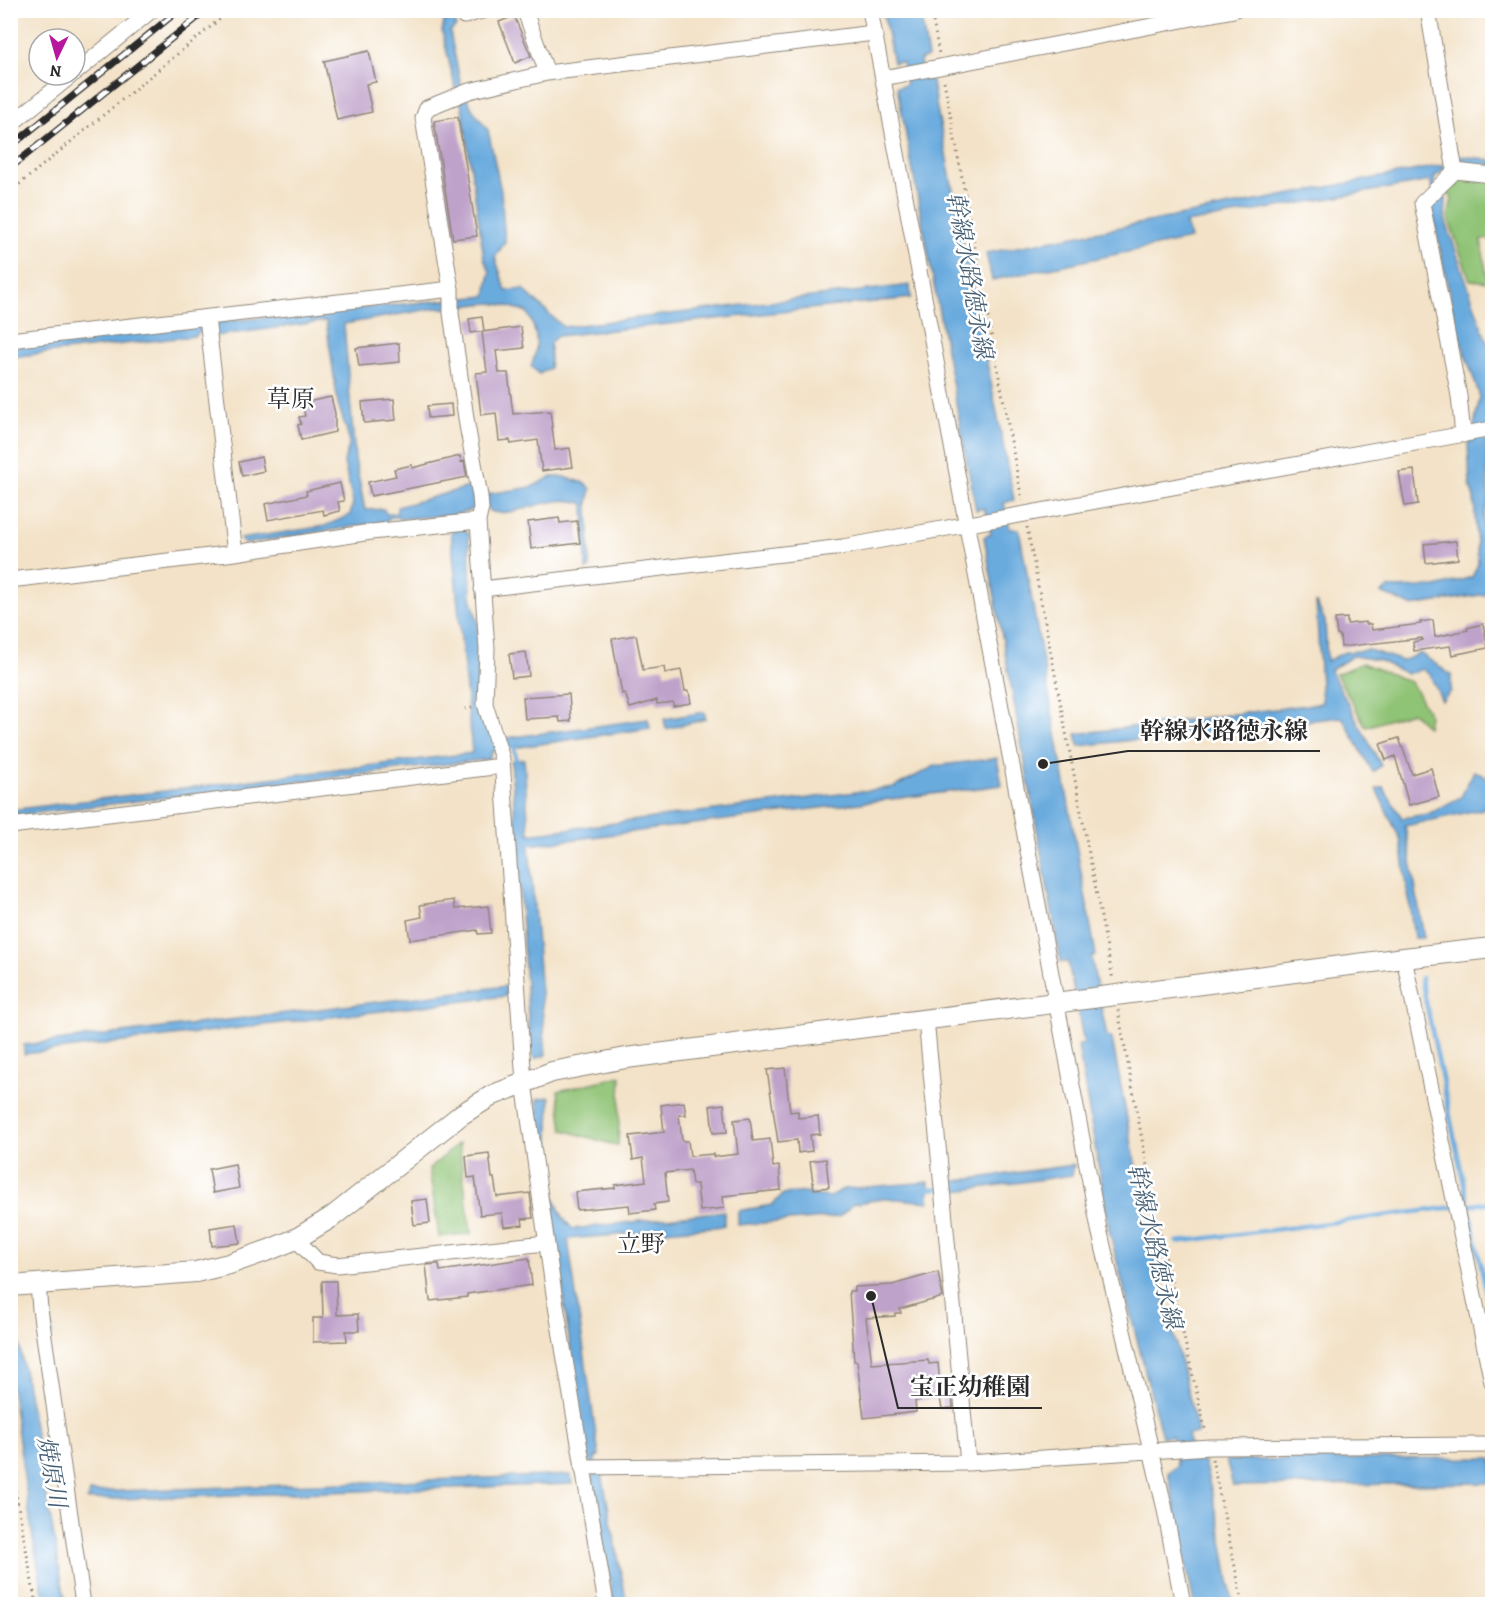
<svg xmlns="http://www.w3.org/2000/svg" width="1503" height="1615" font-family="Alegreya,'Noto Serif JP',serif">
<rect width="100%" height="100%" fill="#fff"/>
<filter id="ink" filterUnits="userSpaceOnUse"><feTurbulence type="fractalNoise" baseFrequency=".0167" numOctaves="2"/><feDisplacementMap in="SourceGraphic" scale="12" xChannelSelector="R" yChannelSelector="G"/><feConvolveMatrix kernelMatrix="1 2 1 2 8 2 1 2 1" color-interpolation-filters="sRGB"/></filter>
<filter id="wash" filterUnits="userSpaceOnUse"><feTurbulence type="fractalNoise" baseFrequency=".008" numOctaves="4" result="noise"/><feDisplacementMap in="SourceGraphic" scale="24" xChannelSelector="R" yChannelSelector="G"/><feGaussianBlur stdDeviation="1.35" result="paint"/><feColorMatrix in="noise" values="0 0 0 0 0 0 0 0 0 0 0 0 0 0 0 0 0 1.4 0 .05"/><feComposite in="paint" operator="in"/></filter>
<g filter="url(#wash)">
<rect width="100%" height="100%" fill="#f3e2c7"/>
<path fill="#8fc374" stroke="#5d7750" stroke-width="1.5" d="M1464,177L1492,181V239L1481,240L1488,282L1470,280L1448,218L1452,198L1447,192Z
M1362,663L1411,682L1429,714L1427,727L1412,712L1366,727L1336,674Z
M621,1076L618,1146L563,1130L558,1091Z
M459,1143L471,1234L439,1237L429,1169Z"/>
<path fill="#6babde" stroke="#4b6b84" stroke-width="1.5" d="M441,11H453L456,26L450,32L461,86L473,110L488,130L501,191L505,242L495,257L506,291L523,289L563,327L910,285L911,298L557,336L550,343V368L539,374L531,366C540,345 537,332 527,312L508,306L492,303L470,305L461,309L436,308L344,324L355,459L365,510L384,509L386,514L397,513V507L469,487L476,501L488,499V494L532,487L551,477H564L585,483L591,489L588,502L590,568L586,570L584,504C555,490 509,522 489,510L487,505L457,514L460,529H464L469,535L471,597L478,622V704L501,742L507,738L648,719L650,728L492,751L489,759L11,816V810L472,753L451,532L455,531L454,515L399,519L398,516L388,518V521L244,544L240,539L325,526L350,515L353,503L344,462L349,445L347,431L338,404L326,321L216,336L214,330L199,332L195,336L11,357L10,348L196,325L202,328L214,327L219,322L486,296L490,272L484,258L462,107L455,87L442,31L444,23Z
M883,11H920L928,57L920,60L923,80L931,78L1014,500L1004,503L1010,529H1019L1096,955L1091,957L1107,1036L1112,1039L1148,1230L1198,1433L1187,1435L1195,1462H1204L1219,1522L1233,1604H1194L1168,1472L1177,1466L1172,1436L1162,1437L1110,1234L1078,1046L1084,1043L1068,962H1061L984,537L991,534L984,508L976,510L897,87L906,85L902,62L893,63Z
M1460,156L1492,160V168L1461,165Z
M1443,165L1445,168L1434,178L1438,200L1446,198L1445,219L1489,348L1492,350V425L1485,427L1489,501L1483,517L1484,533L1492,560V593L1412,606L1381,593L1389,588L1436,587L1472,577L1478,564L1474,498L1470,486L1468,443L1476,439L1474,425L1480,397L1457,330L1431,206L1435,201L1430,181L1186,223L1190,239L992,280L986,253Z
M1316,602L1325,621L1327,661L1345,652L1369,650L1403,661L1420,653L1451,675V691L1442,701L1430,675L1422,669L1407,674L1378,660L1353,656L1330,670L1381,765L1373,772L1342,717L1079,746L1076,734L1322,703Z
M704,712L706,719L666,729L664,719Z
M997,758L1002,785L529,845L546,1055L534,1059L530,1046L511,761L524,759L529,834L894,787L935,766Z
M1474,771L1492,780V807L1405,826L1424,938H1414L1401,841L1376,789L1383,787L1402,818L1428,814L1461,797Z
M506,986V996L24,1054V1045Z
M550,1097L549,1135L553,1175H546L541,1139L537,1099Z
M1074,1165L1072,1175L950,1192L948,1182Z
M929,1182V1202L886,1198L853,1204L839,1217L738,1225V1211L772,1205L783,1194L809,1192L812,1195L830,1197L843,1189Z
M547,1185H552C555,1202 560,1218 573,1229L724,1211V1226L568,1239L599,1456L595,1457L598,1474H602L627,1604H614L590,1476L594,1475L590,1458L586,1457Z
M10,1290L12,1304L66,1604H45L33,1539L11,1386Z
M1492,1458V1483L1233,1486L1226,1460Z
M571,1475L572,1484L87,1500L90,1492Z"/>
<g fill="none" stroke-linecap="round" stroke-linejoin="round">
<path stroke="#6babde" stroke-width="4.5" d="M513,743L517,764
M1421,978L1492,1318
M549,1169L551,1191
M930,1189L940,1188
M1465,1206L1492,1202
M1177,1242L1454,1207
M47,1301L51,1334"/>
</g>
<g id="blocks">
<path fill="#bfa2ca" d="M514,16L531,56L515,63L499,22Z
M369,51L376,82L366,84L372,112L337,120L324,61Z
M458,117L477,236L453,239L434,121Z
M482,317L484,331L471,333L469,319Z
M521,327L524,348L496,351L499,373H508L513,414L550,411L555,450L570,448L573,467L542,471L538,440L511,444L510,440L499,441L496,413L481,415L476,373L487,372L482,332Z
M399,343L400,362L359,366L356,348Z
M331,397L335,413V432L301,440L298,425L301,424L299,417L305,416L302,403Z
M394,399L396,420L364,423L362,402Z
M451,404L452,416L428,418L427,406Z
M460,456L461,462L464,461L467,477L371,496L368,482L396,476L394,469L412,465V468Z
M261,457L264,471L242,476L239,462Z
M1414,470L1418,504L1405,506L1399,472Z
M340,483L344,501L338,502L340,511L324,515L323,510L268,520L265,504L307,495L306,491Z
M559,518L560,523L577,521L580,543L531,549L528,522Z
M1456,541L1458,559L1426,563L1424,544Z
M1347,618V624L1366,622V624H1371L1372,630L1421,624L1420,622L1433,620L1435,637L1468,630L1467,628L1483,624L1488,648L1452,655L1450,646L1414,651L1413,642L1423,640L1422,638L1341,647L1340,635H1337L1335,619Z
M636,635L643,670L664,667L665,673L681,670L685,691H689L691,703L673,706V702L657,704V700L630,708L625,693L622,694L612,639Z
M526,652L529,676L512,678L509,654Z
M569,694L571,721L560,722L559,717L525,719L523,697Z
M1399,738L1412,774L1431,768L1439,797L1409,805L1395,756L1386,760L1380,744Z
M454,900L455,909L488,906L491,933L478,934L477,930L410,940L407,920L422,917L420,905Z
M785,1068L790,1112L798,1111V1118L818,1116L820,1134L810,1135L812,1151L798,1153L797,1140L778,1142L767,1070Z
M684,1102L686,1115H679L682,1141H688L690,1156L713,1154V1157L738,1154L734,1120L750,1118L753,1141L770,1139L773,1167L779,1166L781,1190L723,1196L724,1208L700,1211L697,1184H692L690,1170L665,1173L668,1202L654,1204L655,1210L630,1213L629,1205L577,1210L575,1192L615,1188V1185L646,1181L643,1158L633,1160L630,1136L664,1132L661,1105Z
M724,1104L727,1132L713,1133L710,1106Z
M489,1153L492,1178H494L497,1197L530,1193L533,1218L522,1219L523,1225L504,1227L502,1213L480,1215L475,1177L468,1178L466,1156Z
M826,1159L829,1187L814,1189L810,1161Z
M235,1164L239,1188L213,1193L209,1169Z
M427,1199L430,1223L414,1225L411,1201Z
M237,1224L240,1243L212,1246L210,1228Z
M529,1258L532,1285L467,1294V1297L430,1301L426,1265L439,1264L440,1271Z
M938,1272L943,1297L900,1309L901,1313H895V1316L866,1318L872,1364L928,1360L929,1364L938,1363L941,1395L952,1394L953,1408L942,1409L940,1398L915,1401L916,1412L864,1418L857,1361H854L849,1291H854V1287L892,1285Z
M322,1281H336L337,1315L358,1314L359,1331H346L347,1341L313,1342V1318H323Z"/>
</g>
</g>
<g filter="url(#ink)">
<use href="#blocks" fill-opacity="0" stroke="#8f8679" stroke-width="1.5"/>
<g fill="none" stroke-linecap="round" stroke-linejoin="round">
<defs>
<path id="minor" d="M463,10L464,16L485,10
M522,10L526,14L547,73
M870,10L1099,1229L1164,1505L1183,1604
M1428,10L1455,171
M75,73L152,10
M883,78L1234,10
M10,125L72,75
M1455,171L1422,203L1459,396L1463,435
M1455,171L1492,175
M207,318L235,553
M10,340L451,289
M10,580L235,553L371,532L478,521
M482,589L843,547L1492,429
M10,826L502,766
M1404,958L1492,1382
M926,1019L968,1463
M296,1239L318,1262L337,1265L546,1243
M38,1284L40,1309L83,1604
M582,1467L968,1463L1210,1447L1492,1445
M606,1604L554,1294L524,1083L502,759L485,704L487,649L478,521L481,508L480,496L467,425L451,313V289L423,118L427,108L469,91L547,73L874,33"/>
<path id="tertiary" d="M10,1286L196,1272L229,1264L269,1250L296,1239L332,1217L462,1114L493,1095L552,1072L626,1058L1404,958L1492,948"/>
</defs>
<use href="#minor" stroke="#8f8679" stroke-width="17"/>
<use href="#tertiary" stroke="#8f8679" stroke-width="22"/>
<path stroke="#8f8679" stroke-width="3" stroke-dasharray="1.5 4.5" stroke-linecap="butt" d="M931,10L939,54
M944,81L1022,500
M10,192L231,10
M1027,527L1113,980
M465,709L472,707
M1118,1010L1157,1220L1206,1433
M1212,1459L1243,1604
M10,1461L36,1604"/>
<use href="#minor" stroke="#fff" stroke-width="15"/>
<use href="#tertiary" stroke="#fff" stroke-width="20"/>
<defs>
<path id="rail" d="M10,147L179,10
M10,168L207,10"/>
</defs>
<use href="#rail" stroke="#2b2b2b" stroke-width="7"/>
<use href="#rail" stroke="#fff" stroke-width="4.5" stroke-dasharray="14" stroke-linecap="butt"/>
</g>
</g>
<g text-anchor="middle" dominant-baseline="central" stroke-width="5" stroke-linejoin="round" paint-order="stroke">
<g font-size="24" font-style="italic" fill="#455e73" stroke="#fff">
<text transform="translate(970 275) rotate(80)">幹線水路徳永線</text>
<text transform="translate(1155 1246) rotate(77)">幹線水路徳永線</text>
<text transform="translate(52 1472) rotate(80)">焼原川</text>
</g>
<g font-size="24" fill="#2b2b2b" stroke="#fff">
<text x="291" y="399">草原</text>
<text x="641" y="1244">立野</text>
</g>
</g>
<path fill="none" stroke="#2b2b2b" stroke-width="2" d="M1043 764L1128 751H1320M871 1296L898 1408H1042"/>
<g fill="#2b2b2b" stroke="#fff" stroke-width="2">
<circle cx="1043" cy="764" r="6"/>
<circle cx="871" cy="1296" r="6"/>
</g>
<g font-size="24" text-anchor="middle" font-weight="bold" fill="#2b2b2b" stroke="#fff" stroke-width="5" stroke-linejoin="round" paint-order="stroke">
<text x="1224" y="739">幹線水路徳永線</text>
<text x="970" y="1395">宝正幼稚園</text>
</g>
<rect width="1503" height="1615" fill="none" stroke="#fff" stroke-width="36"/>
<g transform="translate(57 57) rotate(185)"><circle r="28" fill="#ffffff" stroke="#aaaaaa" stroke-width="1.5"/>
<path d="M0-4.5L10 22L0 15L-10 22Z" fill="#b5179e"/>
<text y="-9" font-size="16" font-weight="bold" text-anchor="middle" fill="#2b2b2b">N</text>
</g>
</svg>
